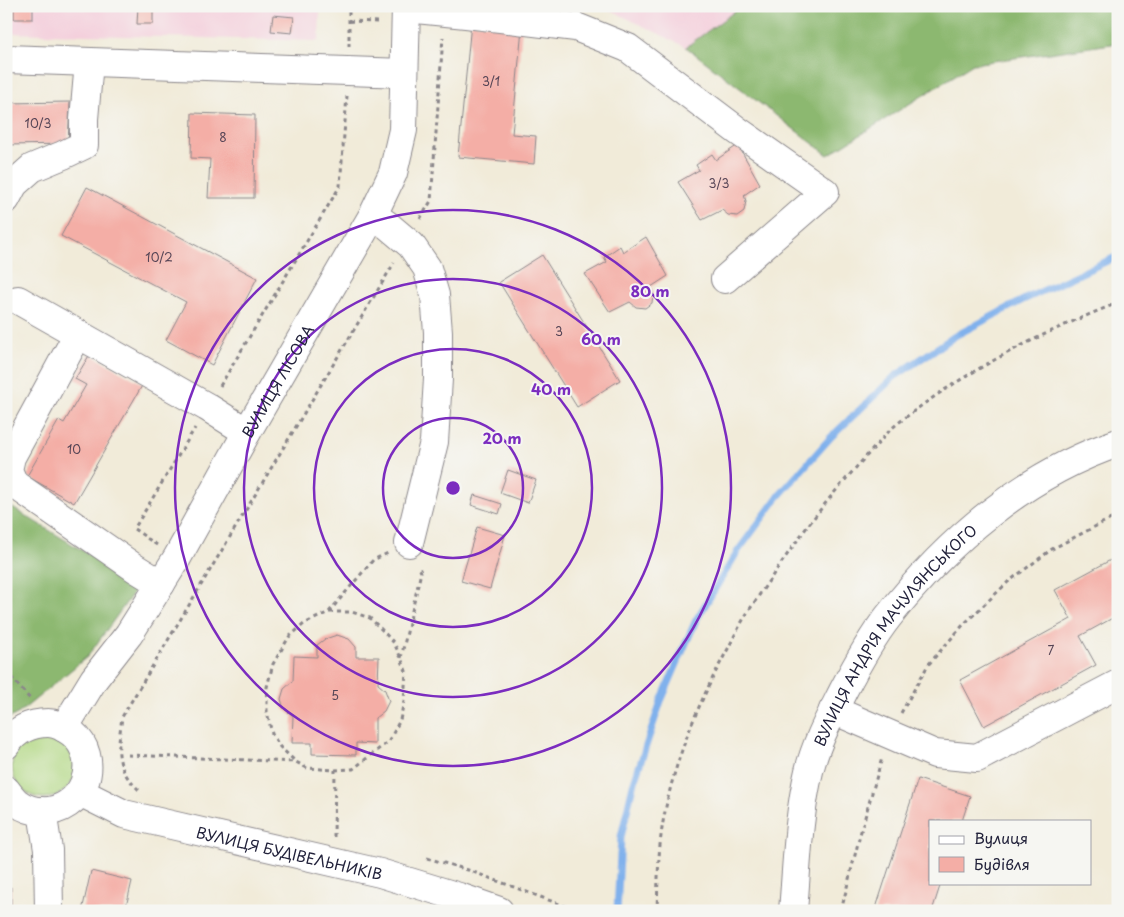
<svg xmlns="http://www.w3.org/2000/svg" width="1124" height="917" font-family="'Playpen Sans',sans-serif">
<rect width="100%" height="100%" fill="#f6f6f2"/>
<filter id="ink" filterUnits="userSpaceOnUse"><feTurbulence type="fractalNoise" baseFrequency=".02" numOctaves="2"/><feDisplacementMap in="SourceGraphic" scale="10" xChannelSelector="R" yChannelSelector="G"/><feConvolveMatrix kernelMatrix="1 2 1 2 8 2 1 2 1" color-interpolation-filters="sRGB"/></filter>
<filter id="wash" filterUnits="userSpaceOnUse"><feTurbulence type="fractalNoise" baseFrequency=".0096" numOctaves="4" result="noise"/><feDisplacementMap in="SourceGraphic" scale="20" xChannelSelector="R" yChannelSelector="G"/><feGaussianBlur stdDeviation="1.12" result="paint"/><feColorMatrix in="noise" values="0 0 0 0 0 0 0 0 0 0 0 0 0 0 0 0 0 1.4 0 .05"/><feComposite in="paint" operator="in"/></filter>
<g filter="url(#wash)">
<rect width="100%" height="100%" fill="#f1ebd9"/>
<path fill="#f4cfdc" d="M6,6H320L319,41L6,33Z
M602,6H742L686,47Z"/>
<path fill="#b0d781" stroke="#697c5e" d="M12 766a32 32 0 1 1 64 0a32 32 0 1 1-64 0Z"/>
<path fill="#8cb86f" stroke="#576d55" d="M742,6H1118V43L973,64L828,155L686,47Z
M6,504L139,585L88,656L19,713L6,720Z"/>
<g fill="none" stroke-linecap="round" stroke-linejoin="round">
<path stroke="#80b1ec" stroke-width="7" d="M617,911L621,837L633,785L661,701L696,620L738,551L777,498L831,437L894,377L955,336L1025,299L1118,256"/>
</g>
<g id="blocks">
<path fill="#f4aea6" d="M14,6H33V19H14Z
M138,6H153V24H137Z
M273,15L294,17L292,33L271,31Z
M471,23L522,28L512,134L536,136L534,164L458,157Z
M70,102L68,144L6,145V103Z
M192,113L255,115L254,198H208L210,159L191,158Z
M738,145L760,184L744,195L746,201L744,211L737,216L728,215L722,210L702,220L678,182L699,170L696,165L712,154L716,160Z
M87,187L257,278L212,365L166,340L186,302L61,236Z
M646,237L668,276L651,287L653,293L652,303L645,308L636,307L630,302L610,312L585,274L607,262L604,257L620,246L623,252Z
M542,255L620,380L577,407L499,282Z
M90,354L143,384L74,503L27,476L59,420L64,423L86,385L75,379Z
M508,470L536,480L528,503L500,493Z
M474,495L502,504L499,514L471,505Z
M477,527L505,535L490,589L461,581Z
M1118,556V615L1080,636L1096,665L984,726L960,680L1071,619L1055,590Z
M337,635L349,639L356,647V657H379L378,684L385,690L389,701L384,711L375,718V744L356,743V755L312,754V743H292L293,716L284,709L281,699L284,689L293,681L294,656L317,657V645L325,639Z
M918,779L970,796L962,821H930V883H941L932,911H875Z
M91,871L132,881L125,911H82Z
M6,887H11V911H6Z"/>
</g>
</g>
<g filter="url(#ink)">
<use href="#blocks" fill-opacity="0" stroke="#8a868a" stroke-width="1"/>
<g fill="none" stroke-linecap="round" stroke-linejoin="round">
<defs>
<g id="minor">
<path d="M406,8L466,14L576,27L628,48L738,131L825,192L725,279"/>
<path d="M6,59L404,73"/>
<path d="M6,199L14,184L32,168L63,155L84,145V119L89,62"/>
<path d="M373,215L386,224L411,245L427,268L435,295L438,332V379L434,442L409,543"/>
<path d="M18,300L207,407L247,432"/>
<path d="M78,334L11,457L8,470L14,484L135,568L161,584"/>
<path d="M833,710L935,754L977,758L1118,684"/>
<path id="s1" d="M64,728L94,679L129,634L177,558L247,432L373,215L393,173L403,130L406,6"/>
<path d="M6,745C16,730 30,723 48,723C57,723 65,728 72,733C79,739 84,747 86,755C96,796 51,828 16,802C13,799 9,794 6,790"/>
<path id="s2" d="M80,792L124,814L380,873L459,897L499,911"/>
<path d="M42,811L48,850L49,911"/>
<path id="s3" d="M793,911C797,864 798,817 809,771C816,743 830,717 843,691C856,666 870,640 888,617C947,541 1025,474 1118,443"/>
</g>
</defs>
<use href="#minor" stroke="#8a868a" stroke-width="30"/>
<path stroke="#8a868a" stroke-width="3" stroke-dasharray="4 4" stroke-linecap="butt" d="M349,21L380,22
M349,47V6
M420,219L431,201L443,37
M220,386L340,186L347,96
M157,545L134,529L195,428
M329,612H352L370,618L382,630L394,643L401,658L406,671L404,701L400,720L389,741L353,769L335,770L307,768L296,762L280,747L272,734L267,712V687L273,664L289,637L304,624L329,612L373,560L388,553
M401,658L421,572L418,565
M6,671L30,699
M901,713L928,665L964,624L1008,582L1052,549L1102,523L1118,516
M128,755L295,762
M139,790C113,766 118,749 122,717L394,263
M334,837L335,770
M427,858L468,870L578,911
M657,911C658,881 658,851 663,822C674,760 699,701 729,647C734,636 740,625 746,615C763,589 781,563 799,538C821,507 846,478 872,450C880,442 888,431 897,424C963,372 1040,333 1118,303
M841,911L861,831L882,758"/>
<use href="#minor" stroke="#fff" stroke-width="28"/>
</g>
</g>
<g fill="none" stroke="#7b2cbf" stroke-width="2.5">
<circle cx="453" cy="488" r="70"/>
<circle cx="453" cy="488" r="139"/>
<circle cx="453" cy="488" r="209"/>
<circle cx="453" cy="488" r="278"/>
</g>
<g text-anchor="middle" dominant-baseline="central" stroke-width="4" stroke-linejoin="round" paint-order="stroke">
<g font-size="12" fill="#564556">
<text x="491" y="81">3/1</text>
<text x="38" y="123">10/3</text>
<text x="223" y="137">8</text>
<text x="719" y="183">3/3</text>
<text x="159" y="257">10/2</text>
<text x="559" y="331">3</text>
<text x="74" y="449">10</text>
<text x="1051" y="650">7</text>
<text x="335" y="695">5</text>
</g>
<g font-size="15" fill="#22223b" stroke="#f6f6f2">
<text stroke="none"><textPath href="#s1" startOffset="408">ВУЛИЦЯ ЛІСОВА</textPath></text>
<text stroke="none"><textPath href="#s3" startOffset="304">ВУЛИЦЯ АНДРІЯ МАЧУЛЯНСЬКОГО</textPath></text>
<text stroke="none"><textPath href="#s2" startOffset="219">ВУЛИЦЯ БУДІВЕЛЬНИКІВ</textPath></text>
</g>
</g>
<circle cx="453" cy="488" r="8" fill="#7b2cbf" stroke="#f6f6f2" stroke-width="2.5"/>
<g font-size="15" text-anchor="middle" font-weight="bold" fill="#7b2cbf" stroke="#f6f6f2" stroke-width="4" stroke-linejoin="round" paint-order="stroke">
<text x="650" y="297">80 m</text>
<text x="601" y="345">60 m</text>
<text x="551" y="395">40 m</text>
<text x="502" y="444">20 m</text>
</g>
<rect width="1124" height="917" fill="none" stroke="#f6f6f2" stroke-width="25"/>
<rect x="929" y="820" width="162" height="65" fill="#f6f6f2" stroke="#a1a1a9"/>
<rect x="939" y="836" width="25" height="8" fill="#ffffff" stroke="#a1a1a9"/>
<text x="974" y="844" font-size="15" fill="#22223b">Вулиця</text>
<rect x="939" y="857" width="25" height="15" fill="#f4aea6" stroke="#a1a1a9"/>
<text x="974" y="870" font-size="15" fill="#22223b">Будівля</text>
</svg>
